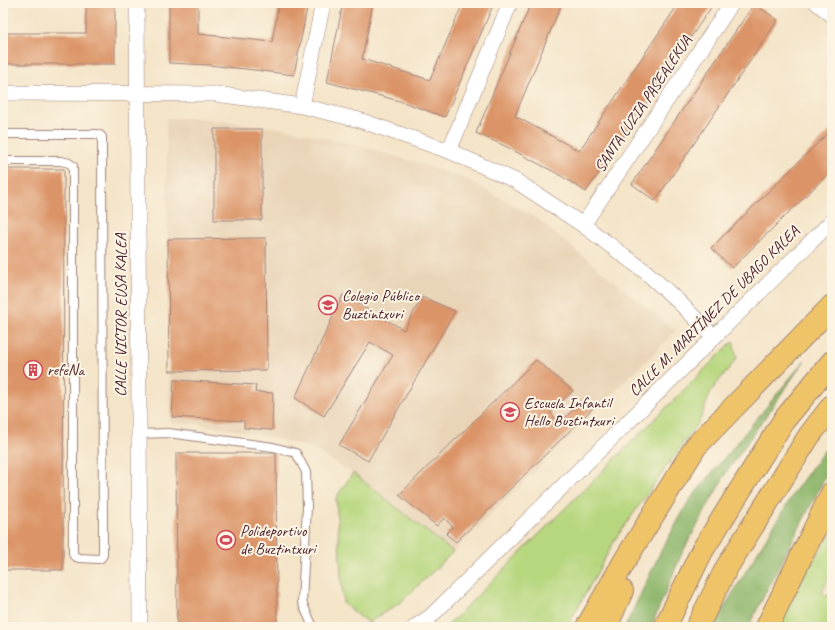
<svg xmlns="http://www.w3.org/2000/svg" width="835" height="630" font-family="Caveat,sans-serif">
<rect width="100%" height="100%" fill="#fcf5e5"/>
<filter id="ink" filterUnits="userSpaceOnUse"><feTurbulence type="fractalNoise" baseFrequency=".025" numOctaves="2"/><feDisplacementMap in="SourceGraphic" scale="8" xChannelSelector="R" yChannelSelector="G"/><feConvolveMatrix kernelMatrix="1 2 1 2 8 2 1 2 1" color-interpolation-filters="sRGB"/></filter>
<filter id="wash" filterUnits="userSpaceOnUse"><feTurbulence type="fractalNoise" baseFrequency=".012" numOctaves="4" result="noise"/><feDisplacementMap in="SourceGraphic" scale="16" xChannelSelector="R" yChannelSelector="G"/><feGaussianBlur stdDeviation="0.9" result="paint"/><feColorMatrix in="noise" values="0 0 0 0 0 0 0 0 0 0 0 0 0 0 0 0 0 1.4 0 .05"/><feComposite in="paint" operator="in"/></filter>
<g filter="url(#wash)">
<rect width="100%" height="100%" fill="#f4e4c8"/>
<path fill="#e9d4b7" d="M166,118H196L286,129L354,144L425,165L468,180L536,218L676,331L453,552L353,473L309,447L251,433L198,424L170,423Z"/>
<path fill="#b7d77f" stroke="#807b55" d="M733,341L737,358L711,391L700,420L616,538L567,627H446Z
M353,473L453,552L401,602L368,623L343,603L336,498Z
M832,531V570L822,593L832,598V627H770Z"/>
<path fill="#91b86e" stroke="#6e6c4c" d="M805,360L726,473L682,553L651,627H625L661,551L689,501Z
M832,440V464L748,627H712L795,491Z"/>
<g id="blocks">
<path fill="#db9468" d="M86,3H115V64H3V33H86Z
M169,3H198V34L272,42L279,3H308L294,75L254,70L209,65L169,63Z
M343,3H373L362,59L430,80L463,3H494L445,117L400,101L327,82Z
M531,3H562L515,116L579,151L679,3H714L586,192L558,174L505,146L476,133Z
M754,4L778,20L655,201L632,184Z
M214,129H262V220H214Z
M832,129V170L732,268L711,248Z
M3,169H64L63,570H3Z
M266,238L267,370L169,371L168,239Z
M343,295L404,330L422,297L455,311L368,461L339,445L393,355L370,342L324,416L295,398Z
M536,360L573,391L550,412L559,424L584,399L593,408L456,542L446,534L453,527L444,518L437,526L399,495Z
M174,380L256,385L255,392L273,393L272,430L244,428V421L172,417Z
M176,453H276L277,627H177Z"/>
</g>
</g>
<g filter="url(#ink)">
<use href="#blocks" fill-opacity="0" stroke="#9f827a" stroke-width="1"/>
<g fill="none" stroke-linecap="round" stroke-linejoin="round">
<defs>
<path id="lane" d="M3,134H97L100,135L102,137L103,555L101,558L99,559L79,558L74,556L73,553V166L69,163L61,161H3
M139,434L168,433L273,447L296,453L306,472L307,507L302,602L313,627"/>
<path id="street" d="M137,3L140,627
M817,3L832,15
M3,93L216,94L302,106L359,120L449,151L516,181L583,225L646,272L679,302L714,337
M302,106L323,3
M449,151L510,3
M583,225L732,3
M415,627L430,617L832,221"/>
<path id="highway" d="M587,627L627,557L696,446L832,306
M606,627L622,591
M665,627L702,551L784,420L832,362
M697,627L727,567L809,436L832,406
M767,627L832,493"/>
</defs>
<use href="#lane" stroke="#9f827a" stroke-width="10"/>
<use href="#street" stroke="#9f827a" stroke-width="16"/>
<use href="#highway" stroke="#9f827a" stroke-width="24"/>
<use href="#lane" stroke="#fff" stroke-width="8"/>
<use href="#street" stroke="#fff" stroke-width="15"/>
<use href="#highway" stroke="#efc469" stroke-width="22"/>
</g>
</g>
<defs>
<symbol id="school-ring" viewBox="-11 -11 22 22"><circle r="9.5" fill="#fcf5e5" stroke="#d1495b" stroke-width="1.5"/><path d="M0-5L7-2L0 1L-7-2ZM-4 1L0 2.5L4 1V4Q0 6-4 4Z" fill="#d1495b"/></symbol>
<symbol id="building-ring" viewBox="-11 -11 22 22"><circle r="9.5" fill="#fcf5e5" stroke="#d1495b" stroke-width="1.5"/><path d="M-4-6H4V6H1V3H-1V6H-4ZM-2.5-4.3h1.7v1.8h-1.7ZM.8-4.3h1.7v1.8H.8ZM-2.5-1h1.7V.8h-1.7ZM.8-1h1.7V.8H.8Z" fill="#d1495b"/></symbol>
<symbol id="stadium-ring" viewBox="-11 -11 22 22"><circle r="9.5" fill="#fcf5e5" stroke="#d1495b" stroke-width="1.5"/><path d="M0-5a6.5 5 0 1 0 0 10a6.5 5 0 1 0 0-10ZM-3.5-1.8h7v3.6h-7Z" fill="#d1495b"/></symbol>
</defs>
<g fill-rule="evenodd">
<use href="#school-ring" x="317" y="294" width="22" height="22"/>
<use href="#building-ring" x="22" y="359" width="22" height="22"/>
<use href="#school-ring" x="499" y="401" width="22" height="22"/>
<use href="#stadium-ring" x="215" y="529" width="22" height="22"/>
</g>
<g text-anchor="middle" dominant-baseline="central" stroke-width="4" stroke-linejoin="round" paint-order="stroke">
<g font-size="16" fill="#4a1f2b" stroke="#fcf5e5">
<text transform="translate(643 104) rotate(-56)">SANTA LUZIA PASEALEKUA</text>
<text transform="translate(714 311) rotate(-45)">CALLE M. MARTÍNEZ DE UBAGO KALEA</text>
<text transform="translate(121 315) rotate(-90)">CALLE VICTOR EUSA KALEA</text>
</g>
<g font-size="16" fill="#4a1f2b" stroke="#fcf5e5" text-anchor="start">
<text x="342" y="296">Colegio Público<tspan x="342" dy="18">Buztintxuri</tspan></text>
<text x="47" y="370">refeNa</text>
<text x="524" y="403">Escuela Infantil<tspan x="524" dy="18">Hello Buztintxuri</tspan></text>
<text x="240" y="531">Polideportivo<tspan x="240" dy="18">de Buztintxuri</tspan></text>
</g>
</g>
<rect width="835" height="630" fill="none" stroke="#fcf5e5" stroke-width="16"/>
</svg>
